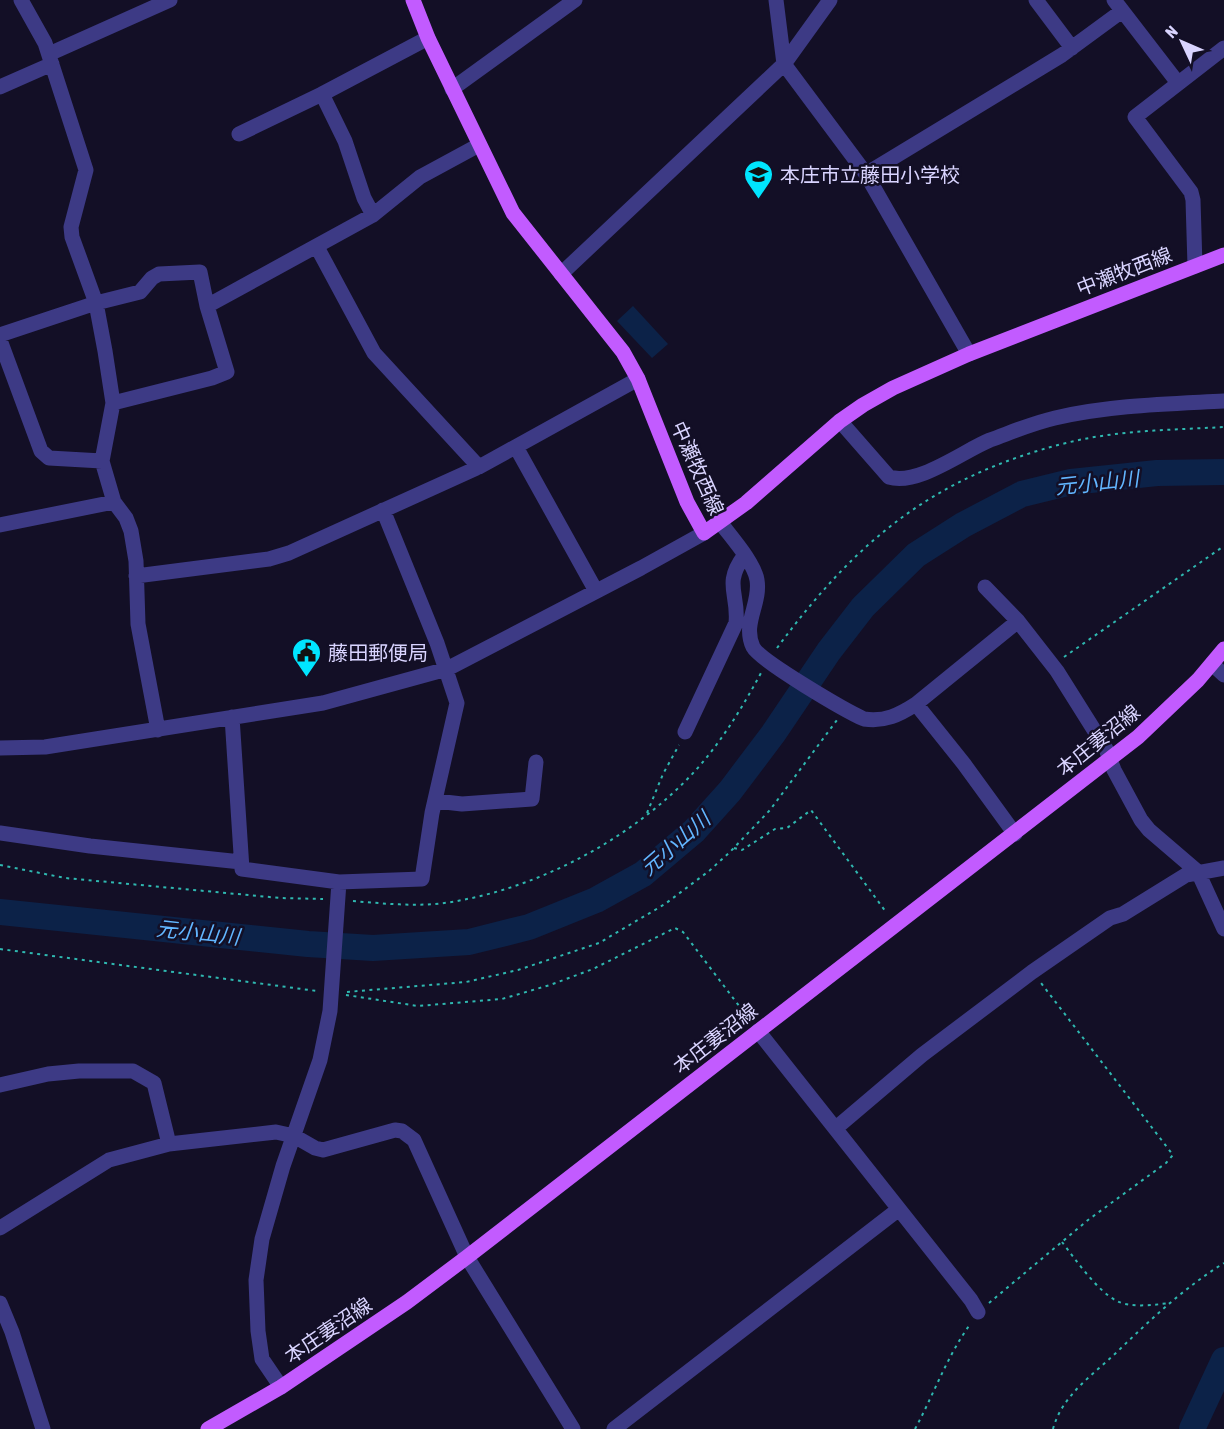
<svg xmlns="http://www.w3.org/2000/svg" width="1224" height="1429" font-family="'Asap Condensed','Noto Sans JP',sans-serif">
<rect width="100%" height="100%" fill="#130f26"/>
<path fill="#0c2248" d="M633,306L668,344L652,358L617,321Z"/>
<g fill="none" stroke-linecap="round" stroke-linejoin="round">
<path stroke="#0c2248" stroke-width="26" d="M0,912L308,944L373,948L469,942L529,927L596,900L643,874L694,831L730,791L773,734L829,651L863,607L916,555L963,525L1022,494L1071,482L1157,473L1224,472
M1192,1429L1224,1360"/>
<path stroke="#2fb8b0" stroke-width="2" stroke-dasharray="3 4.5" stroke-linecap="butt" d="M777,648C856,541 934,476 1066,443C1117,430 1172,430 1224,427
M1064,657L1224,546
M647,813L663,774L679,745
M734,848L742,850L775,829L787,828L811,810L886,912
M0,865L65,878L280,898L323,899
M353,901C389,904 426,908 462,900C547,884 636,835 695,771C722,741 742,708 761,673
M0,949L317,991
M347,992L466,982L518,970L599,943L665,904L709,871L729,853L770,810L837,720
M346,995L418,1006L502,999L550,985L593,969L675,928L683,932L749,1019
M1062,1242C1075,1259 1098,1292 1117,1301C1130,1308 1155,1305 1169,1303
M989,1303L1088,1220L1166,1163L1173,1155L1041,983
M915,1429C934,1394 947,1356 971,1323
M1053,1429C1062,1395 1093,1375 1117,1352C1151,1319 1184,1288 1224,1263"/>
<path stroke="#3d3a85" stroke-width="15" d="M21,0L45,43L86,170L71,227L72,237L96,303L105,351L113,403L102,461L114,502L126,518L131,531L136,561L138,624L158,730
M776,0L784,64L866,174L969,354
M1036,0L1072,48
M1114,0L1178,83
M49,54L170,0
M0,87L52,64
M452,89L575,0
M239,134L322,94
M866,174L1062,55L1122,11
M373,215L364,198L345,141L322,94L428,38
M317,247L374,353L479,467
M1195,266L1193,200L1191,192L1135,117L1224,48
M561,274L784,64L830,0
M207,306L373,215L420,177L479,145
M0,335L96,303L140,292L152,278L159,274L200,272L207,306L227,372L212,378L113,403
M0,340L41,451L49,458L102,461
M840,421L889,477C918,486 963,451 990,440C1012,432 1033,423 1055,418C1111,405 1168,404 1224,401
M516,447L596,591
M720,522C731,537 754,562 757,580C761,604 742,623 753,647C760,661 846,711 864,719C885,722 899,715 916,704L1018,621
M0,525L114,502
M136,576L269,559L289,553L479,467L638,379
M985,587L1018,621L1057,671L1106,749L1114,770L1141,820L1149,830L1198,872L1224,929
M1212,664L1224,675
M916,704L964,764L1015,834
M232,717L242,869L339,882L422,879L432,813L457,703L437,643L383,510
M685,732L736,623C739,594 723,584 744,556
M0,748L45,747L323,703L447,669L641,568L704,533
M436,801L462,804L532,799L536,762
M0,833L90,846L241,862
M758,1031L971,1300L978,1312
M0,1085L48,1074L79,1071H133L154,1083L169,1144
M836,1128L922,1055L1032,972L1110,918L1123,914L1186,875L1224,868
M0,1228L109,1160L169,1144L276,1132L294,1136L315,1148L323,1150L395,1130L402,1131L414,1140L467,1257L573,1429
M0,1303L12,1332L43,1429
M281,1387L262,1359L258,1331L256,1280L262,1239L283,1166L320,1060L330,1011L339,882
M614,1429L899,1209"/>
<path stroke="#c25bff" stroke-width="15" d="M413,0L428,38L513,213L623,352L638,379L687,502L704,533L746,503L840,421L863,405L893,388L969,354L1224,255
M208,1429L281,1387L407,1302L467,1257L1138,737L1198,680L1224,649"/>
</g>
<defs>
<symbol id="school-pin" viewBox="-11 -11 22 30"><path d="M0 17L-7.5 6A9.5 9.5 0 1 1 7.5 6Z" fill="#00e5ff" stroke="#130f26"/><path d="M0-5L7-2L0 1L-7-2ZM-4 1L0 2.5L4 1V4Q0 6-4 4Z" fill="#111"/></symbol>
<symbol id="civic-pin" viewBox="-11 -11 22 30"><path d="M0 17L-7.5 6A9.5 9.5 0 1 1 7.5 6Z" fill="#00e5ff" stroke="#130f26"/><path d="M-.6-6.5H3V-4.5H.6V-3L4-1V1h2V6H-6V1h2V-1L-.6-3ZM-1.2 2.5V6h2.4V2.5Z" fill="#111"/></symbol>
</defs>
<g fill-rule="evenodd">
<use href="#school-pin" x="742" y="158" width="33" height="45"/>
<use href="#civic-pin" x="290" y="636" width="33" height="45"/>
</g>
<g text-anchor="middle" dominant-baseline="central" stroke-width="5" stroke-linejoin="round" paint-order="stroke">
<g font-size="20" fill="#d9d4ff" stroke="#130f26" text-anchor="start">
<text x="780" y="174">本庄市立藤田小学校</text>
<text x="328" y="652">藤田郵便局</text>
</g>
<g font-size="20" fill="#d9d4ff" stroke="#130f26">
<text transform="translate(1124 271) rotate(-21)">中瀬牧西線</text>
<text transform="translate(698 468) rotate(66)">中瀬牧西線</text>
<text transform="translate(1098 740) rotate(-39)">本庄妻沼線</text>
<text transform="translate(715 1038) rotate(-38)">本庄妻沼線</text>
<text transform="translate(328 1330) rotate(-34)">本庄妻沼線</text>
</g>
<g font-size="21" font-style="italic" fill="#62b6ff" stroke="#130f26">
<text transform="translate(1097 482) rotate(-6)">元小山川</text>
<text transform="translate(675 843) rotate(-41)">元小山川</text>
<text transform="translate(198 932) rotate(6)">元小山川</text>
</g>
</g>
<g transform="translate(1182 42) rotate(314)" stroke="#130f26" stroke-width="4.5" paint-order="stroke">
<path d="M0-4.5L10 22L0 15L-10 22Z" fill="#d9d4ff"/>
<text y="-9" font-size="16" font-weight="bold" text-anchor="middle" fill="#d9d4ff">N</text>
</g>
</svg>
